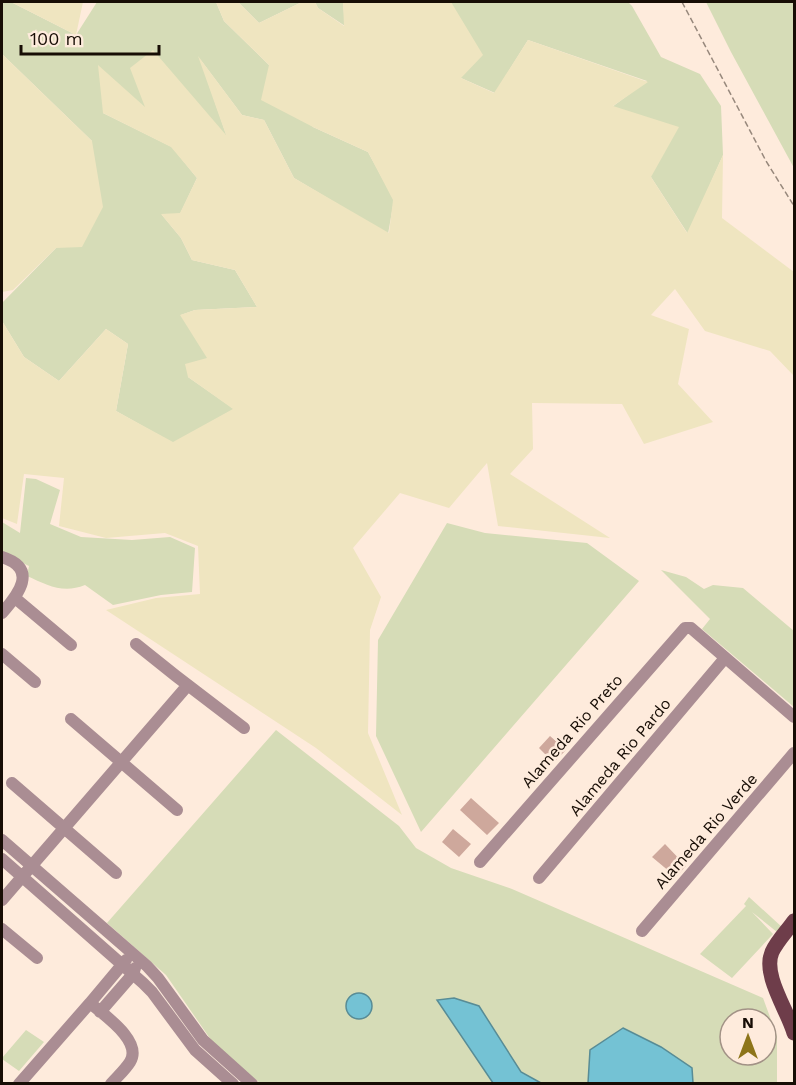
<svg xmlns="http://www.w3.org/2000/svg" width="796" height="1085" font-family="'Work Sans',sans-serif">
<rect width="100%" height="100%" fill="#feebdc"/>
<path fill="#d6dcb7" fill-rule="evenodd" d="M2,2H11L76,35L97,2H216L224,21L269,65L313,127L368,152L394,200L388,234L294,178L264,120L242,115L200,59L227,137L146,108L103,113L172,147L197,178L180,214L162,215L181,238L192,260L235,270L257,307L195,310L181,315L208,358L188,377L234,409L173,443L116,411L128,344L106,329L59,381L24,357L2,321V303L56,248L92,141L2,54Z
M238,2H302L259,23Z
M315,2H343L345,26L318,8Z
M451,2H628L632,6L661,57L700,74L721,106L723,155L688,234L651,177L612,107L647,81L528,40L495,93L461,78Z
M706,2H794V168L731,52Z
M26,478L36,479L60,490L50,524L81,537L132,540L170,537L195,548L192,592L161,595L113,605L85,585C63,594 47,585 27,576L29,566L2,553V522L20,533Z
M447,523L485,533L587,543L639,581L421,832L376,736L378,640Z
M661,570L686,577L704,589L713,585L743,588L794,631V707L702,629L710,619Z
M276,730L399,826L416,848L451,868L512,889L763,998L777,1036V1083H260L216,1047L166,975L107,923ZM730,1019H766V1055H730Z
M749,897L783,928L777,932L752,912L773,934L732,978L700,954L746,906L744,904Z
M26,1030L44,1042L19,1071L2,1059V1058Z"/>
<path fill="#efe5c0" d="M11,2H83L76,35Z
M216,2H238L259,23L302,2H315L318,8L344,26L343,2H451L483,55L461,78L494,93L528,40L648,82L613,106L679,127L651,177L687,233L723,155L722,218L794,272V376L770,351L705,331L675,289L651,315L689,329L678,384L713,422L644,444L622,404L532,403L533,449L510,474L610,538L498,526L487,463L449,508L400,493L353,548L381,597L370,630L368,733L402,815L316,748L106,610L156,598L200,594L198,546L165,533L106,538L59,526L64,478L24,474L17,524L2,518V321L24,357L59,381L106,329L128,344L116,411L173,442L233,409L188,377L185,364L207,358L180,315L195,310L257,307L235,270L192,260L181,238L161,214L180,213L197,178L171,147L103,113L98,65L145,107L130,68L153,50L226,135L198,56L242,115L264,120L294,178L389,233L393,200L368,152L313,127L261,100L269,65L224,21Z
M2,54L92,141L103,207L82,247L56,248L13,290L2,292Z"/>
<path fill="#74c2d4" stroke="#588c96" stroke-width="1.5" d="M346 1006a13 13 0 1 1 26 0a13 13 0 1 1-26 0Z
M454,998L479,1006L521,1072L541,1083H493L437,1000Z
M623,1028L661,1047L692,1068L693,1083H588L590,1050Z"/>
<path fill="#cea89c" d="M550,736L566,750L556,760L548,753L546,755L539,748Z
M471,798L499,823L487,835L460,810Z
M453,829L471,844L459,857L442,842Z
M665,844L686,866L676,877L652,857Z"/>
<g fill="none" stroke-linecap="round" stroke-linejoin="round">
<path stroke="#97887c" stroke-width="1.5" stroke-dasharray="6 3" stroke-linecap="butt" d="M682,2L766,161L794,206"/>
<path stroke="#aa8d93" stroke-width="12" d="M2,557C39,569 18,595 2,613
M15,598L71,645
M136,644L176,676L244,728
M2,654L35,682
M71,719L177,810
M12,783L116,873
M2,840L147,966L158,978L203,1040L252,1084
M2,859L143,983L152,992L195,1050L233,1084
M480,862L685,628H691L794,717
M539,878L725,658
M2,900L188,685
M2,929L37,958
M642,931L794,753
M90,1003C104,1015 143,1041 130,1062C125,1070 117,1077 111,1084
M100,1012L133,974L135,968
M19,1084L90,1003L126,960"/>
<path stroke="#6e3d4a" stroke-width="15" d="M794,921C787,931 777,941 772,952C762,975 788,1011 794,1033"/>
</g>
<g text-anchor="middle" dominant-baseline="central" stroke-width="5" stroke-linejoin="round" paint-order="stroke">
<g font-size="16" fill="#170d05" stroke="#feebdc">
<text transform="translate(572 731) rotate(-49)">Alameda Rio Preto</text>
<text transform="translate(620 757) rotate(-50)">Alameda Rio Pardo</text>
<text transform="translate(706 831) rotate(-49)">Alameda Rio Verde</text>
</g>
</g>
<rect width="796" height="1085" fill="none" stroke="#170d05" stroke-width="6"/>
<g transform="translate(748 1037)"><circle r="28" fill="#feebdc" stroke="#a29286" stroke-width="1.5"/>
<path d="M0-4.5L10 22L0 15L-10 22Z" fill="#8d751a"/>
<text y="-9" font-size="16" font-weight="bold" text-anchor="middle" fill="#170d05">N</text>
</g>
<path d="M21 45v9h138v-9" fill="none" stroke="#170d05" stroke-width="3"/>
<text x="30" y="45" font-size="18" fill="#170d05" stroke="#feebdc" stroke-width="4.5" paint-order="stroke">100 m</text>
</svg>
